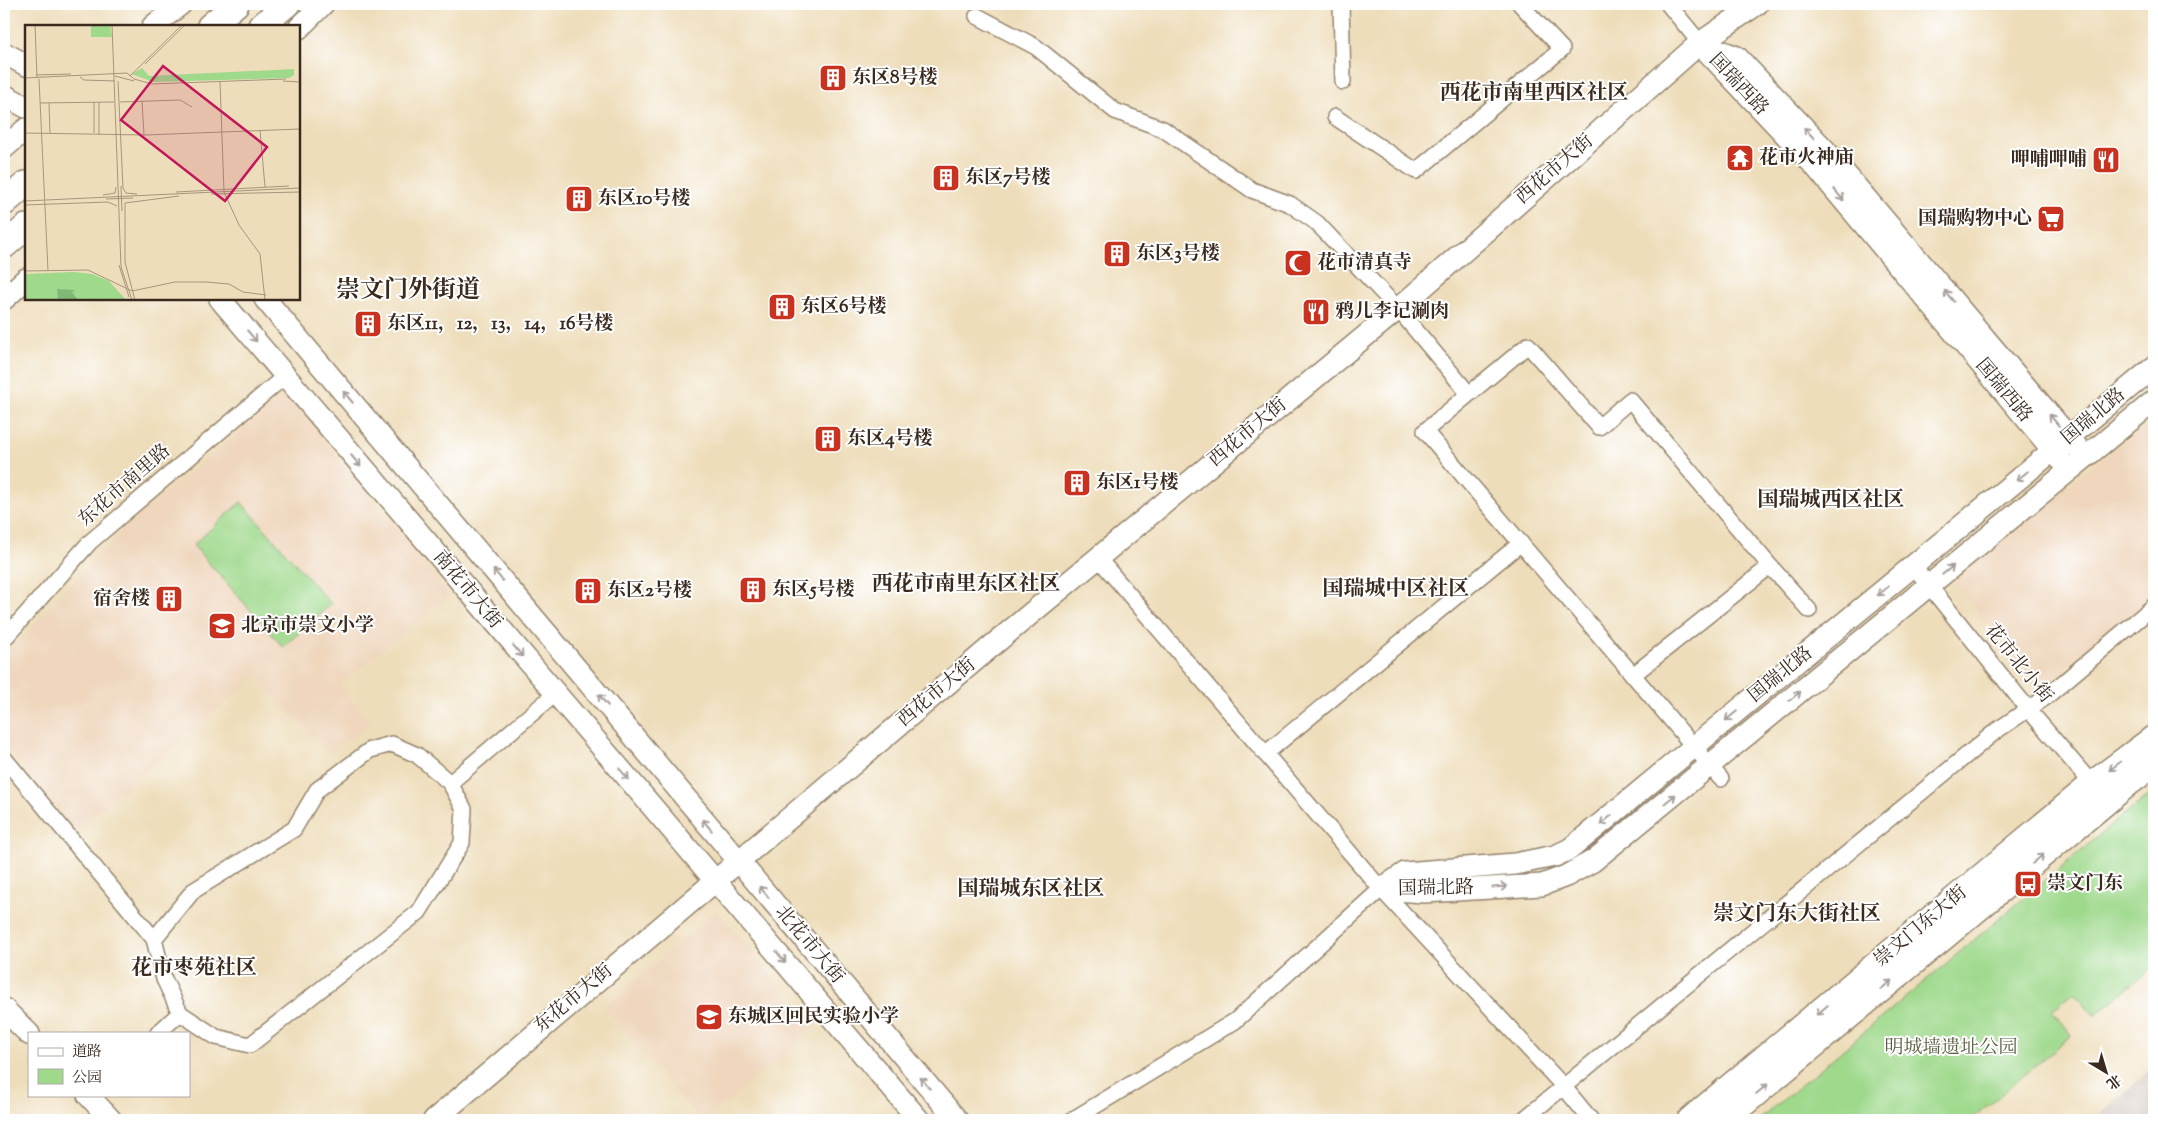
<svg xmlns="http://www.w3.org/2000/svg" width="2158" height="1124" font-family="'Sorts Mill Goudy','Noto Serif SC',serif">
<rect width="100%" height="100%" fill="#fff"/>
<filter id="ink" filterUnits="userSpaceOnUse"><feTurbulence type="fractalNoise" baseFrequency=".02" numOctaves="2"/><feDisplacementMap in="SourceGraphic" scale="10" xChannelSelector="R" yChannelSelector="G"/><feConvolveMatrix kernelMatrix="1 2 1 2 8 2 1 2 1" color-interpolation-filters="sRGB"/></filter>
<filter id="wash" filterUnits="userSpaceOnUse"><feTurbulence type="fractalNoise" baseFrequency=".0096" numOctaves="4" result="noise"/><feDisplacementMap in="SourceGraphic" scale="20" xChannelSelector="R" yChannelSelector="G"/><feGaussianBlur stdDeviation="1.12" result="paint"/><feColorMatrix in="noise" values="0 0 0 0 0 0 0 0 0 0 0 0 0 0 0 0 0 1.4 0 .05"/><feComposite in="paint" operator="in"/></filter>
<g filter="url(#wash)">
<rect width="100%" height="100%" fill="#eeddba"/>
<path fill="#efd6bc" d="M286,392L450,595L339,685L371,723L329,754L256,676L76,832L4,743V657L121,530Z
M2154,416V597L2042,688L1952,582Z
M716,911L815,1027L706,1120H700L604,1007Z"/>
<path fill="#cdc2b9" d="M2154,1067V1120H2093Z"/>
<path fill="#9fd98c" stroke="#6d8255" d="M241,502L331,604L283,647L193,545Z
M2154,792V966L2095,1016L2074,992L2052,1010L2072,1035L1971,1120H1759L2127,812Z"/>
</g>
<g filter="url(#ink)">
<g fill="none" stroke-linecap="round" stroke-linejoin="round">
<defs>
<path id="street" d="M1341,4L1343,82
M1668,4L1700,43
M977,16L1036,47L1115,111L1163,129L1252,190L1290,204L1317,223L1398,309L1469,394L1528,345L1599,427L1630,400L1770,566L1633,675L1425,431L1469,394
M1335,117L1416,171L1562,49L1520,4
M1098,558L1381,889L1564,1087L1591,1120
M1770,566L1809,610
M1915,568L2028,709L2092,784
M4,639L90,542L285,376
M1633,675L1721,779
M392,744L417,755L450,783L464,809L462,843L419,912L250,1045L216,1037L180,1013L164,979L154,939L193,891L294,829L317,790L370,750Z
M1265,754L1521,543
M4,758L154,939
M450,783L555,694
M158,1033L180,1013
M1072,1120L1235,1021L1381,889
M1523,1120L1996,731L2046,697L2154,606"/>
<path id="secondary" d="M153,26L181,4
M299,28L323,4
M1700,43L1737,57L1825,150L2077,447
M1701,45L1815,166L2061,460
M4,53L26,65
M4,95L26,107
M4,148L26,129
M4,299L26,279
M220,299L919,1120
M265,299L957,1120
M1381,889L1405,873L1515,864L1555,856L1570,849L2154,367
M1381,889L1424,892L1542,885L1566,876L1593,861L2154,401
M4,1009L29,1034
M88,1095L111,1120
M434,1120L993,645L1398,309L1700,43L1757,4"/>
<path id="primary" d="M210,26L236,4
M261,26L287,4
M4,203L26,184
M4,246L26,227
M1690,1120L2095,782L2154,738
M1724,1120L2130,782L2154,764"/>
</defs>
<use href="#street" stroke="#94846c" stroke-width="18"/>
<use href="#secondary" stroke="#94846c" stroke-width="24"/>
<use href="#primary" stroke="#94846c" stroke-width="28"/>
<use href="#street" stroke="#fff" stroke-width="15"/>
<use href="#secondary" stroke="#fff" stroke-width="21"/>
<use href="#primary" stroke="#fff" stroke-width="25"/>
</g>
<defs><path id="oneway-shaft" d="M-6 0H5M1.5-3L5.5 0L1.5 3" fill="none" stroke-width="1.6" stroke-linecap="round" stroke-linejoin="round" transform="scale(1.25)"/></defs>
<g stroke="#a79f9a">
<use href="#oneway-shaft" transform="translate(1809 133) rotate(-133)"/>
<use href="#oneway-shaft" transform="translate(1839 195) rotate(50)"/>
<use href="#oneway-shaft" transform="translate(1949 296) rotate(-130)"/>
<use href="#oneway-shaft" transform="translate(252 336) rotate(50)"/>
<use href="#oneway-shaft" transform="translate(348 397) rotate(-130)"/>
<use href="#oneway-shaft" transform="translate(2054 420) rotate(-130)"/>
<use href="#oneway-shaft" transform="translate(356 461) rotate(50)"/>
<use href="#oneway-shaft" transform="translate(2022 476) rotate(141)"/>
<use href="#oneway-shaft" transform="translate(1948 570) rotate(-39)"/>
<use href="#oneway-shaft" transform="translate(498 575) rotate(-129)"/>
<use href="#oneway-shaft" transform="translate(1883 591) rotate(141)"/>
<use href="#oneway-shaft" transform="translate(518 651) rotate(50)"/>
<use href="#oneway-shaft" transform="translate(1795 696) rotate(-39)"/>
<use href="#oneway-shaft" transform="translate(603 700) rotate(-130)"/>
<use href="#oneway-shaft" transform="translate(1731 716) rotate(141)"/>
<use href="#oneway-shaft" transform="translate(2115 766) rotate(143)"/>
<use href="#oneway-shaft" transform="translate(624 774) rotate(49)"/>
<use href="#oneway-shaft" transform="translate(1670 799) rotate(-39)"/>
<use href="#oneway-shaft" transform="translate(1606 820) rotate(140)"/>
<use href="#oneway-shaft" transform="translate(707 825) rotate(-130)"/>
<use href="#oneway-shaft" transform="translate(2038 859) rotate(-40)"/>
<use href="#oneway-shaft" transform="translate(1500 887) rotate(-4)"/>
<use href="#oneway-shaft" transform="translate(764 892) rotate(-130)"/>
<use href="#oneway-shaft" transform="translate(781 957) rotate(50)"/>
<use href="#oneway-shaft" transform="translate(1886 985) rotate(-40)"/>
<use href="#oneway-shaft" transform="translate(1822 1010) rotate(140)"/>
<use href="#oneway-shaft" transform="translate(925 1083) rotate(-130)"/>
<use href="#oneway-shaft" transform="translate(1762 1089) rotate(-40)"/>
</g>
</g>
<defs>
<symbol id="building-square" viewBox="-11 -11 22 22"><rect x="-9" y="-9" width="18" height="18" rx="4" fill="#c8321e" stroke="#fff"/><path d="M-4-6H4V6H1V3H-1V6H-4ZM-2.5-4.3h1.7v1.8h-1.7ZM.8-4.3h1.7v1.8H.8ZM-2.5-1h1.7V.8h-1.7ZM.8-1h1.7V.8H.8Z" fill="#fff"/></symbol>
<symbol id="temple-square" viewBox="-11 -11 22 22"><rect x="-9" y="-9" width="18" height="18" rx="4" fill="#c8321e" stroke="#fff"/><path d="M0-6L5-2H3V0L6.5 2.5H4V6H1.5V3h-3V6H-4V2.5H-6.5L-3 0V-2H-5Z" fill="#fff"/></symbol>
<symbol id="restaurant-square" viewBox="-11 -11 22 22"><rect x="-9" y="-9" width="18" height="18" rx="4" fill="#c8321e" stroke="#fff"/><path d="M-5-6h1v4h1v-4h1v4h1v-4h1v5L-1.5 .5V6h-2V.5L-5-1ZM5-6V6H3V1.5H1.5Q1.5-4 5-6Z" fill="#fff"/></symbol>
<symbol id="supermarket-square" viewBox="-11 -11 22 22"><rect x="-9" y="-9" width="18" height="18" rx="4" fill="#c8321e" stroke="#fff"/><path d="M-6-5.5h2.5l.6 2H6L4.5 2H-2.5L-4.4-4H-6ZM-1.5 3.2a1.3 1.3 0 1 0 .1 0ZM3 3.2a1.3 1.3 0 1 0 .1 0Z" fill="#fff"/></symbol>
<symbol id="mosque-square" viewBox="-11 -11 22 22"><rect x="-9" y="-9" width="18" height="18" rx="4" fill="#c8321e" stroke="#fff"/><path d="M3.5-4.9A6 6 0 1 0 3.5 4.9A5 5 0 1 1 3.5-4.9Z" fill="#fff"/></symbol>
<symbol id="school-square" viewBox="-11 -11 22 22"><rect x="-9" y="-9" width="18" height="18" rx="4" fill="#c8321e" stroke="#fff"/><path d="M0-5L7-2L0 1L-7-2ZM-4 1L0 2.5L4 1V4Q0 6-4 4Z" fill="#fff"/></symbol>
<symbol id="bus-square" viewBox="-11 -11 22 22"><rect x="-9" y="-9" width="18" height="18" rx="4" fill="#c8321e" stroke="#fff"/><path d="M-5-6H5V4H4V6H2V4H-2V6H-4V4H-5ZM-3.5-4V0h7V-4ZM-3.5 1.2v1.5H-2V1.2ZM2 1.2v1.5H3.5V1.2Z" fill="#fff"/></symbol>
</defs>
<g fill-rule="evenodd">
<use href="#building-square" x="817" y="62" width="32" height="32"/>
<use href="#temple-square" x="1724" y="142" width="32" height="32"/>
<use href="#restaurant-square" x="2090" y="144" width="32" height="32"/>
<use href="#building-square" x="930" y="162" width="32" height="32"/>
<use href="#building-square" x="563" y="183" width="32" height="32"/>
<use href="#supermarket-square" x="2035" y="203" width="32" height="32"/>
<use href="#building-square" x="1101" y="238" width="32" height="32"/>
<use href="#mosque-square" x="1282" y="247" width="32" height="32"/>
<use href="#building-square" x="766" y="291" width="32" height="32"/>
<use href="#restaurant-square" x="1300" y="296" width="32" height="32"/>
<use href="#building-square" x="352" y="308" width="32" height="32"/>
<use href="#building-square" x="812" y="423" width="32" height="32"/>
<use href="#building-square" x="1061" y="467" width="32" height="32"/>
<use href="#building-square" x="737" y="574" width="32" height="32"/>
<use href="#building-square" x="572" y="575" width="32" height="32"/>
<use href="#building-square" x="153" y="583" width="32" height="32"/>
<use href="#school-square" x="206" y="610" width="32" height="32"/>
<use href="#bus-square" x="2012" y="868" width="32" height="32"/>
<use href="#school-square" x="693" y="1001" width="32" height="32"/>
</g>
<g text-anchor="middle" dominant-baseline="central" stroke-width="4" stroke-linejoin="round" paint-order="stroke">
<g font-size="19" font-weight="bold" fill="#3b2a1e" stroke="#fff" text-anchor="start">
<text x="852" y="78">东区8号楼</text>
<text x="1759" y="158">花市火神庙</text>
<text x="2087" y="160" text-anchor="end">呷哺呷哺</text>
<text x="965" y="178">东区7号楼</text>
<text x="598" y="199">东区10号楼</text>
<text x="2032" y="219" text-anchor="end">国瑞购物中心</text>
<text x="1136" y="254">东区3号楼</text>
<text x="1317" y="263">花市清真寺</text>
<text x="801" y="307">东区6号楼</text>
<text x="1335" y="312">鸦儿李记涮肉</text>
<text x="387" y="324">东区11，12，13，14，16号楼</text>
<text x="847" y="439">东区4号楼</text>
<text x="1096" y="483">东区1号楼</text>
<text x="772" y="590">东区5号楼</text>
<text x="607" y="591">东区2号楼</text>
<text x="150" y="599" text-anchor="end">宿舍楼</text>
<text x="241" y="626">北京市崇文小学</text>
<text x="2047" y="884">崇文门东</text>
<text x="728" y="1017">东城区回民实验小学</text>
</g>
<g font-size="19" fill="#3b2a1e" stroke="#fff">
<text transform="translate(1738 85) rotate(47)">国瑞西路</text>
<text transform="translate(1555 170) rotate(-41)">西花市大街</text>
<text transform="translate(2003 391) rotate(50)">国瑞西路</text>
<text transform="translate(2094 417) rotate(-40)">国瑞北路</text>
<text transform="translate(1248 433) rotate(-40)">西花市大街</text>
<text transform="translate(125 486) rotate(-41)">东花市南里路</text>
<text transform="translate(467 590) rotate(50)">南花市大街</text>
<text transform="translate(2018 664) rotate(51)">花市北小街</text>
<text transform="translate(1781 675) rotate(-39)">国瑞北路</text>
<text transform="translate(937 693) rotate(-40)">西花市大街</text>
<text transform="translate(1436 889) rotate(-1)">国瑞北路</text>
<text transform="translate(1921 927) rotate(-40)">崇文门东大街</text>
<text transform="translate(809 945) rotate(50)">北花市大街</text>
<text transform="translate(574 999) rotate(-40)">东花市大街</text>
</g>
<g font-size="19" fill="#595f3f" stroke="#fff">
<text x="1951" y="1048">明城墙遗址公园</text>
</g>
<g font-size="21" font-weight="bold" fill="#3b2a1e" stroke="#fff">
<text x="1534" y="94">西花市南里西区社区</text>
<text x="1831" y="501">国瑞城西区社区</text>
<text x="966" y="585">西花市南里东区社区</text>
<text x="1396" y="590">国瑞城中区社区</text>
<text x="1031" y="890">国瑞城东区社区</text>
<text x="1797" y="915">崇文门东大街社区</text>
<text x="194" y="969">花市枣苑社区</text>
</g>
<g font-size="24" font-weight="bold" fill="#3b2a1e" stroke="#fff">
<text x="408" y="291">崇文门外街道</text>
</g>
</g>
<g transform="translate(25 25)">
<rect width="275" height="275" fill="#eeddba"/>
<path d="M66,0H85L87,12H66ZM117,43L124,51L269,44V50L264,53L128,57L107,49ZM49,247L67,249L84,256L101,275H0V249Z" fill="#9fd98c"/>
<path d="M32,264L50,265L47,267L53,275H33Z" fill="#7fb978"/>
<path fill="none" stroke="#a6957c" stroke-width="1" d="M10,0L12,52M87,0L96,242L107,275M120,39L160,0M11,50L46,49M90,51L109,56M105,51L157,0M55,52L59,55L90,56M0,53L102,48L109,54L127,59L261,54M14,54L23,246M93,56L98,163L101,168L112,169M258,56L275,57M195,57L199,167L214,200L235,229L240,275M117,76L119,110M69,77V108M74,77V109M95,77L155,75L167,82M15,78L89,77M24,78L25,109M235,105L240,162M0,108L120,110L275,104M96,161L97,186M151,167L264,161M186,169L275,167M78,170L90,168L91,162M81,174L108,173M0,176L275,163M0,180L83,177L92,181M94,240L104,272M0,246L63,245L107,266L150,257H181L204,259L218,267L241,270M110,275L100,237V178L154,171"/>
<path fill="#c2185b" fill-opacity="0.15" stroke="#c2185b" stroke-width="2.5" d="M138,41L242,122L200,176L96,95Z"/>
<rect width="275" height="275" fill="none" stroke="#3b2a1e" stroke-width="2.5"/>
</g>
<rect width="2158" height="1124" fill="none" stroke="#fff" stroke-width="20"/>
<rect x="28" y="1032" width="162" height="65" fill="#ffffff" stroke="#b1aaa5"/>
<rect x="38" y="1048" width="25" height="8" fill="#ffffff" stroke="#b1aaa5"/>
<text x="72" y="1056" font-size="15" fill="#3b2a1e">道路</text>
<rect x="38" y="1069" width="25" height="15" fill="#9fd98c" stroke="#b1aaa5"/>
<text x="72" y="1082" font-size="15" fill="#3b2a1e">公园</text>
<g transform="translate(2106 1072) rotate(142)" stroke="#ffffff" stroke-width="4" paint-order="stroke">
<path d="M0-4L9 19L0 12L-9 19Z" fill="#3b2a1e"/>
<text y="-8" font-size="14" font-weight="bold" text-anchor="middle" fill="#3b2a1e">北</text>
</g>
</svg>
